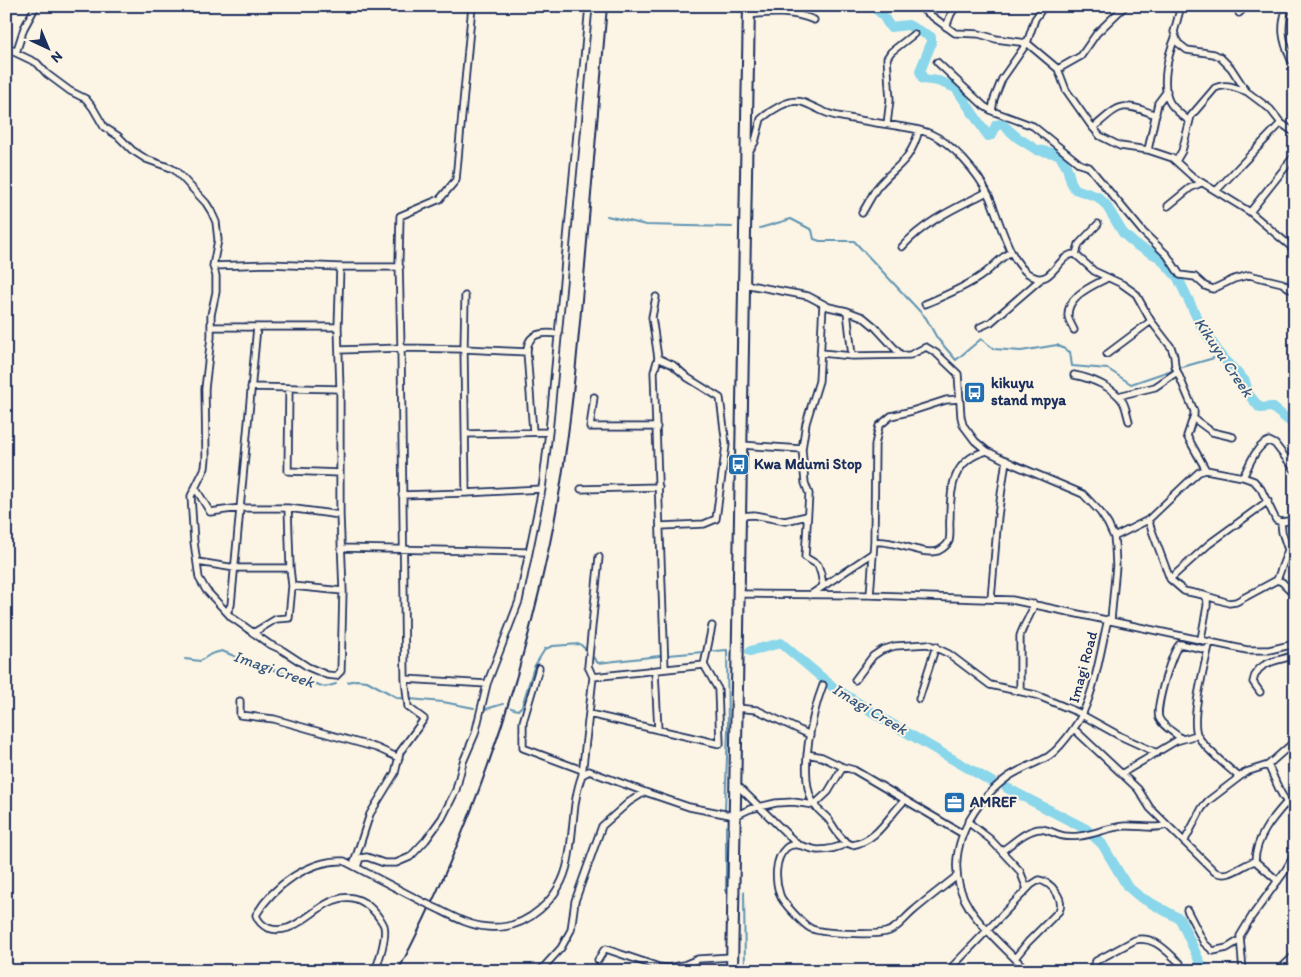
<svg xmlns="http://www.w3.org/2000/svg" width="1301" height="977" font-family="Itim,sans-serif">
<rect width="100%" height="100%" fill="#fcf5e5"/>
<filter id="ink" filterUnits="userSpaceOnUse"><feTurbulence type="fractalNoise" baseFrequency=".02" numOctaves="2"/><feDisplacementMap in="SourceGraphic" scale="10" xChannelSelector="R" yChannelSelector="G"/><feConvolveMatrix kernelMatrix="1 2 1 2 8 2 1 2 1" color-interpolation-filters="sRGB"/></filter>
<g filter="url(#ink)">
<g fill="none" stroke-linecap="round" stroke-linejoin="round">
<path stroke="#5e93b2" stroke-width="2" d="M607,216L646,225L732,227
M760,228L791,219L812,230L814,239L820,241H854L926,318L937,338L956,360L981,339L994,349L1021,351L1057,345L1070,352L1072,366L1108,369L1131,384L1172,370
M1179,368L1221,356
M591,655L598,663L668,655L727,650L728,730L725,811
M185,659L200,661L211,654L222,651L246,661L325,687L336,684
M348,682L356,680L367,681L398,698L443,702L474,708
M511,708L518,710L522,706L534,667L545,649L553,646L580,644L588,652
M486,709L503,704
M726,892V826
M744,892L745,971"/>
<path stroke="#8ad6ea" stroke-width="10" d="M872,6L882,14L890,27L908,25L931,37V44L920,71L923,79L938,81L956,88L988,136L992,135L996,125L1002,124L1018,138L1037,150L1059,154L1067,168L1071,182L1075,189L1098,197L1106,205L1123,233L1136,245L1159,257L1178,278L1200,324L1221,356L1245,381L1249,395L1260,408L1272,407L1292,423L1295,438
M750,651L781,643L833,687L885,720L992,782
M1007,788L1086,829L1102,844L1127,886L1140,897L1180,919L1204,971"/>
<defs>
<path id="minor" d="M918,6L955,33L979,34L996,39L1027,43L1058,69L1066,90L1090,124L1100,136L1120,146L1148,150L1172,158L1193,177L1250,212L1295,250
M1181,6L1174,32L1178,43L1187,50L1214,54L1220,57L1231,68L1246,91L1270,109L1281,123L1295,133
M1287,6C1280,28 1282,39 1291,60
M1239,13L1246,6
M748,15C772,12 792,11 814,20
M946,27L951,14L956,6
M1175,38C1168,55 1161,83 1169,101C1173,109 1182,115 1189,121
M6,45L16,53L37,63L47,74L70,91L86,99L93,108L104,127L118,136L132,150L146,159L171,168L176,171L206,203L211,211L216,222L218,240L213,266L216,276V292L211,315V337L205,389L206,458L205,468L191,496L194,542L199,578L206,590L232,618L234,619L269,644L282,650L308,667L327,675L336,676L341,671L343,591L340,515V389L338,327H257L231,605L227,612
M16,53L24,28L36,6
M937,62L984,106L992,111L1033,126L1080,164L1089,167L1143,232L1167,255L1180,275L1195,277L1205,286L1213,289L1234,279L1249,275L1282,283L1295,292
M1058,69L1081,56L1097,33L1125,6
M992,111L994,99L1002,79L1027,43L1035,19L1044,6
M887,124L890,100L887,58L891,52L914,34
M1093,128C1121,104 1120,101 1156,115
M1148,150L1158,103L1167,91
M748,153L755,142L761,119C770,111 789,98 802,102C814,106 824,114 837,116C857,120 877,123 897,126C909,128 920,129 931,134C952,143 978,173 988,194C999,216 1009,265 1032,276C1052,287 1058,254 1075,254L1094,271L1122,284L1136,294L1151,321L1171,347L1174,356L1175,366L1194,411V415L1187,436L1206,470
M1176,161L1182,151L1191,116L1215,88C1225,83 1234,87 1245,91
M1216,191L1281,123
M1168,206L1190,188L1201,183
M1250,212L1295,155
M862,213C867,205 871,197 876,189C895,165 910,164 919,130
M902,247C925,221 956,208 987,192
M1076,254L1079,244L1098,224
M213,266L269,264L340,267L338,327
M340,267H400
M744,284L808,296L829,307L847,311L863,317L875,327L900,354
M465,296L464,349L527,352L533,432
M656,297L652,317L658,358
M823,304L819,381L806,423L802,449L805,483L809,494L805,557L818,565L821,574L823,585
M925,304C944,296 964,288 981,276C992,269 999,258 1011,252
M847,311L852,356
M211,327H257
M980,327L991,322L1042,278
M1074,330C1072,325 1068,320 1068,315C1068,295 1093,286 1107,278
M339,350L401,348L399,260L400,216L440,199L456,180L472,6
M527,352C527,332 543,332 559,334
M821,353L852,356L910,355L926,347L936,353L958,374L961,417L963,425L975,441L987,451L1015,465L1083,494L1100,512L1108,524L1114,537L1115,546L1116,566L1111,620
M1107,354L1151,321
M1074,375C1090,378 1114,387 1123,402C1126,407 1127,415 1129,421
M251,387L340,389
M289,388L288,471L340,473
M1118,396L1155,387L1177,372
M594,397L590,427H657
M1193,418L1212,432L1233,437
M466,434L549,432
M741,445L802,449
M1243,477C1249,466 1256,445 1269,441L1275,444L1295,470
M196,489L210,512L240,508H288L340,515
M581,489L659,487
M402,495L466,493
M740,516L754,515L785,521L807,516
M1148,520L1170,579L1184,591L1203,595L1207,600V606L1201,639
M661,526L704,524L716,519L726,445L720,398L688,378L673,365L658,358L654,372L665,669
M1114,537L1148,520L1189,481L1199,472L1206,470L1243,477L1254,481L1261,489L1276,520L1281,522L1295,520
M874,542C893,539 922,556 938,551C942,549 947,546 949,541C951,534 949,525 950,518C950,488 953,459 987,451
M341,548L529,552
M198,562L235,568H290L288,508
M290,568L292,586L343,591
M1170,579L1209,544L1268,501
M1277,580L1288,550L1282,532L1281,522
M739,594L870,595L1012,600L1247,650H1269L1295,644
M810,595L873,553
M870,595L874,542L875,445L879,426L891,416L912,411L946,400L960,399
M1203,595L1229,603L1236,602L1277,580L1282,582L1295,595
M991,599L998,516L1006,460
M253,633L276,619L289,618L292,586
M1210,641C1206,661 1189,720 1198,736C1205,749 1228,767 1239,777
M539,668L523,722V748L582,770
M655,671L658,730
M593,677L704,665
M405,679L487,684
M855,680L873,656L882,650L895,646L928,644L949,654L990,685L1036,695L1082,714
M823,685C812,714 798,774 813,803C816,809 824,814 829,820C835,829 841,841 852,845C878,841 888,816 905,800
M1020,691V636C1023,625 1031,616 1034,604
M1260,692L1253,682C1257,660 1277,662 1295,655
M919,699L936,646
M240,701V715L274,719L377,748L399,758
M737,708L757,710L810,735
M589,714L720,744L718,689L704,665L712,626
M1082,715L1120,736L1157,753
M1074,729L1138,789L1150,808L1215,872C1230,879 1241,865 1255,861L1278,881
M1182,739C1175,733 1162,726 1159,718C1155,708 1172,650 1180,644L1208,650
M807,754L822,757L843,767L854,770L963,834
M1268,765C1277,783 1280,797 1295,812
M1121,774L1176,741L1197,735
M582,775L593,677L588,666L599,557
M735,783L797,844
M968,822L990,839L1020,871L1027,889
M1184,842L1202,808L1208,801L1246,772L1268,765L1295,741
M847,843C838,848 829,850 818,850C807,849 795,840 786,848C774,859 775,881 780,895C782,902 804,925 810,928C820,934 874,935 886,932C896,930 905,918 912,912C927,899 942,888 957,876
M1002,851C1012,844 1028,828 1042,829C1047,830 1052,832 1057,834C1064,837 1072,837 1080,836C1095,834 1109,827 1125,826C1140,825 1153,830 1167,825
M1255,861C1256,838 1271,820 1286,803
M354,863L370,814L395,773L400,752L424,719L408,707L405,679L401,348L464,349L466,493L542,489
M357,867L360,858L367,857L384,863H396L410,857L426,840L442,818L456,790L463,762L475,734L487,684L519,601L542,489L549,432L589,6
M438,909C454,917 470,926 488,927C527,931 561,898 568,861C574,832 572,802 582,775L589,771L645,792L689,807L735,816L750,809L776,803L793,802L814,805L828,792L843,767
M1187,910L1204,943L1213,951L1227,948L1240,940
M598,960L604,950L606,949L659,967L668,968L684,965L698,959L732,957
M375,971C379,961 387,936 384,926C384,925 381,920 380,919C371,906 359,895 342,898C321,902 307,921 288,928C275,932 261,929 256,915C273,886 310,859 344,861L423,902
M540,971L561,948L571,930L575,901L602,826L629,802L645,792
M948,971L1031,885L1039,880C1051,882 1065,899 1059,911L1028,942L1015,958
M1027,971C1008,950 985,932 970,909C939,862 967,807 1008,777C1021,768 1036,764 1049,756C1059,749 1067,738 1074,728C1094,701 1100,652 1108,619
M1090,971L1096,961L1135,940C1154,935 1167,952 1180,963
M1243,971L1240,936L1252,916L1285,871L1295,854
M1278,971L1295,955"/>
<path id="trunk" d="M732,971L749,6"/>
</defs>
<use href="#minor" stroke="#1b2f5e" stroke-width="9"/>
<use href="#trunk" stroke="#1b2f5e" stroke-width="14"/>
<use href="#minor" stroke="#fcf5e5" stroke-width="5.5"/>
<use href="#trunk" stroke="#fcf5e5" stroke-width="10"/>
<path stroke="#1b2f5e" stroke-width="2" d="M398,971C469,836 519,692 550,543C569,452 577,359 585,265C592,179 600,93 607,6"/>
<defs>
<path id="minor-bridge" d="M423,902L438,909"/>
</defs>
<use href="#minor-bridge" stroke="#1b2f5e" stroke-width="9" stroke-linecap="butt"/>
<use href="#minor-bridge" stroke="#fcf5e5" stroke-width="5.5"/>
</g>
</g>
<defs>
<symbol id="bus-square" viewBox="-11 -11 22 22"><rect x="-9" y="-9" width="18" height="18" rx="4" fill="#1f6fb2" stroke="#fcf5e5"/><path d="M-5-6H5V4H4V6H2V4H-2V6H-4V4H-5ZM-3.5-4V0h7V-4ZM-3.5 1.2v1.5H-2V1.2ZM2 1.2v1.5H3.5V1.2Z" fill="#fff"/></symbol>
<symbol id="office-square" viewBox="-11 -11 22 22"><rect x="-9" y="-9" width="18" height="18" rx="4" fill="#1f6fb2" stroke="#fcf5e5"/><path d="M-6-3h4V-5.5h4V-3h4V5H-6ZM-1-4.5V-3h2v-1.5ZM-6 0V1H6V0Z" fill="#fff"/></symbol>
</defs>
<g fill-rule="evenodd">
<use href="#bus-square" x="962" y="380" width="25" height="25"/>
<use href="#bus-square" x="726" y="452" width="25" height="25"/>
<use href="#office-square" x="942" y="790" width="25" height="25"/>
</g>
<g text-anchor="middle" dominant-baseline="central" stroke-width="4" stroke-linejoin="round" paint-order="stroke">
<g font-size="15" font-weight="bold" fill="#1b2f5e" stroke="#fcf5e5" text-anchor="start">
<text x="991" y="383">kikuyu<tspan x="991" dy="17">stand mpya</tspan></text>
<text x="754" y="464">Kwa Mdumi Stop</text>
<text x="970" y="802">AMREF</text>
</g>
<g font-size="15" fill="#1b2f5e" stroke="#fcf5e5">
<text transform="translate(1083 667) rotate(-75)">Imagi Road</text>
</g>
<g font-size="16" font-style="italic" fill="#375981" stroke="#fcf5e5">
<text transform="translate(1224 357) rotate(56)">Kikuyu Creek</text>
<text transform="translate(274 669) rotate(19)">Imagi Creek</text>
<text transform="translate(870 709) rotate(31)">Imagi Creek</text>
</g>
</g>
<rect width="1301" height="977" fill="none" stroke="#fcf5e5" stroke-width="25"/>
<rect x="12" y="12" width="1276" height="952" fill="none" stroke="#1b2f5e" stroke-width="2" filter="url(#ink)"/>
<g transform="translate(48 48) rotate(136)" stroke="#fcf5e5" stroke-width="4" paint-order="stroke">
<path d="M0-4L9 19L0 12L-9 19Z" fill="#1b2f5e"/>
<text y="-8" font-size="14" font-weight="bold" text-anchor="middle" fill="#1b2f5e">N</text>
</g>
</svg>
